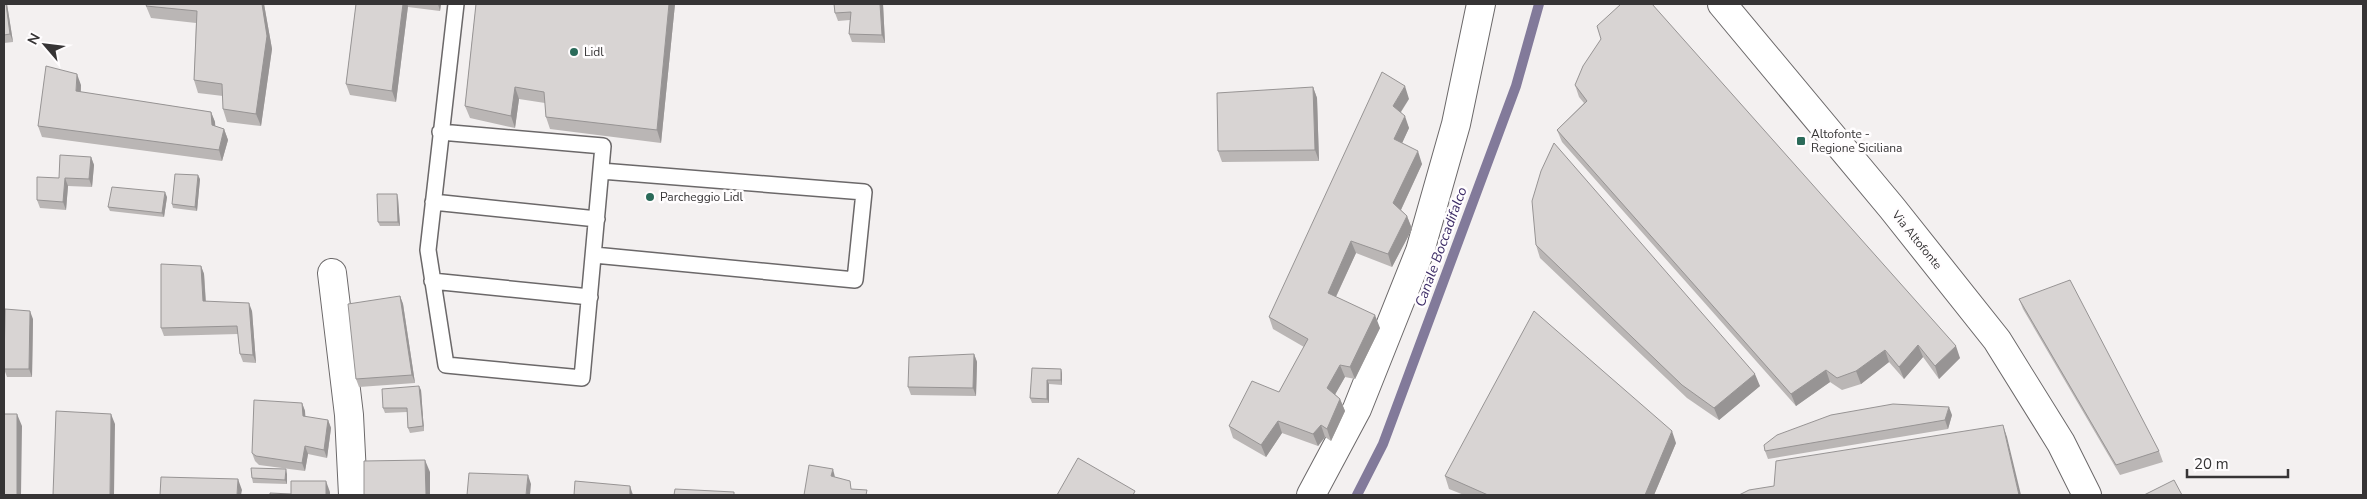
<svg xmlns="http://www.w3.org/2000/svg" width="2367" height="499" font-family="'Nunito Sans',sans-serif">
<rect width="100%" height="100%" fill="#f3f0f0"/>
<g fill="none" stroke-linecap="round" stroke-linejoin="round">
<path stroke="#827a9a" stroke-width="10" d="M1357,495L1383,444L1516,86L1539,4"/>
<defs>
<path id="service" d="M440,132L603,146L582,378L446,365L428,250L456,4
M433,202L597,219
M594,255L855,280L864,192L601,171
M432,281L590,297"/>
<path id="minor" d="M332,273L349,415L353,495
M1311,495L1357,409L1420,251L1456,124L1481,4"/>
<path id="tertiary" d="M1722,4L1892,208L1997,340L2061,443L2087,495"/>
</defs>
<use href="#service" stroke="#6b6869" stroke-width="18"/>
<use href="#minor" stroke="#6b6869" stroke-width="30"/>
<use href="#tertiary" stroke="#6b6869" stroke-width="30"/>
<use href="#service" stroke="#fff" stroke-width="15"/>
<use href="#minor" stroke="#fff" stroke-width="28"/>
<use href="#tertiary" stroke="#fff" stroke-width="28"/>
</g>
<path fill="#bab6b5" d="M4,4H7L13,42L4,43Z
M264,4L272,49L261,126L227,122L223,109V96L198,93L194,80L196,23L151,18L146,6Z
M356,4H441L440,11L408,7V6L396,102L350,95L346,84Z
M476,4H675L661,143L550,129L546,117L545,103L519,99L515,128L470,118L465,106Z
M834,4H883L885,43L852,42L849,34L850,20L838,21L835,13Z
M81,85V92L211,112L215,122V126L224,129L228,140L222,161L42,137L38,126Z
M1575,85L1960,358L1939,379L1923,357L1904,379L1889,362L1861,384L1842,390L1830,382L1796,406L1562,142L1557,130L1584,103L1579,97Z
M1313,87L1317,98L1319,161L1222,162L1218,151Z
M1409,99L1401,112L1409,128L1402,143L1422,164L1401,210L1407,216L1412,229L1392,267L1356,253L1336,297L1380,328L1355,379L1345,377L1335,394L1340,399L1345,411L1331,441L1325,437L1318,446L1282,433L1266,457L1233,438L1229,426L1279,392L1304,347L1273,329L1269,317Z
M91,157L94,165L92,187L68,186L66,210L40,208L37,200L59,178Z
M200,179L197,211L173,208L172,204Z
M167,197L164,217L110,211L108,207Z
M398,198L400,226H380L378,222Z
M1536,245L1760,386L1719,420L1687,398L1540,258Z
M201,266L204,274L206,301L252,311L256,363L243,362L240,354L238,334L164,336L161,328Z
M400,296L403,304L415,383L359,387L356,379Z
M2019,299L2159,451L2163,462L2120,475L2023,309Z
M33,319L32,377H7L4,369Z
M974,354L977,362L976,396L911,395L908,387Z
M1032,368L1061,369L1062,374V385L1049,384V403H1032L1030,398Z
M421,390L424,431L410,433L408,428L407,412L385,413L383,408Z
M302,403L305,411V417L328,420L331,428L327,458L308,454L305,471L259,465L255,461L252,453Z
M1952,415L1948,429L1768,459L1765,451Z
M1676,443L1654,495H1464L1449,489L1445,476Z
M287,474V484L253,483L252,478Z"/>
<path fill="#979494" d="M6,4H7L13,42L10,34Z
M262,4H264L272,49L261,126L256,114Z
M403,4H407L408,6L396,102L392,91Z
M438,4H441L440,11Z
M669,4H675L661,143L657,130Z
M880,4H883L885,43L882,35Z
M77,74L81,85L80,102L76,91Z
M1405,86L1409,99L1397,118L1393,106Z
M515,87L519,99L515,128L511,116Z
M1313,87L1317,98L1319,161L1315,150Z
M211,112L215,122L216,136L212,125Z
M1405,116L1409,128L1398,152L1394,139Z
M224,129L228,140L222,161L219,150Z
M1418,151L1422,164L1398,216L1393,203Z
M91,157L94,165L92,187L89,179Z
M198,175L200,179L197,211L195,207Z
M65,178L68,186L66,210L63,202Z
M165,192L167,197L164,217L162,213Z
M397,194L398,198L400,226L398,222Z
M1407,216L1412,229L1392,267L1388,254Z
M1351,241L1356,253L1332,305L1328,293Z
M201,266L204,274L206,309L203,301Z
M400,296L403,304L415,383L412,375Z
M249,303L252,311L256,363L253,355Z
M30,311L33,319L32,377L29,369Z
M1375,315L1380,328L1355,379L1350,367Z
M1918,345L1923,357L1904,379L1899,367Z
M1956,346L1960,358L1939,379L1935,366Z
M1885,350L1889,362L1861,384L1856,371Z
M974,354L977,362L976,396L973,388Z
M1340,365L1345,377L1332,400L1327,388Z
M1061,369L1062,374V385L1061,380Z
M1826,370L1830,382L1796,406L1791,394Z
M1755,374L1760,386L1719,420L1714,408Z
M1047,380L1049,384V403L1047,399Z
M419,386L421,390L424,431L423,426Z
M1340,399L1345,411L1331,441L1327,429Z
M302,403L305,411L306,425L303,416Z
M1949,407L1952,415L1948,429L1945,420Z
M17,414L22,426L21,495H17Z
M111,414L115,424L114,495H110Z
M328,420L331,428L327,458L324,450Z
M1278,421L1282,433L1266,457L1261,445Z
M1321,425L1325,437L1318,446L1313,434Z
M2003,425L2007,437L2021,495H2019Z
M1672,431L1676,443L1654,495H1645Z
M305,446L308,454L305,471L302,463Z
M425,460L430,472V495H426Z
M286,469L287,474V484L285,480Z
M833,469L835,477L831,476Z
M528,475L531,484L530,495H526Z
M238,479L242,490L241,495H237Z
M326,481L330,492V495H326Z
M630,486L633,495H630Z"/>
<path fill="#d8d4d3" stroke="#979494" d="M4,4H6L10,34L4,35Z
M147,4H262L267,36L256,114L223,109L222,84L194,80L197,11L146,6Z
M356,4H403L392,91L346,84Z
M476,4H669L657,130L546,117L544,92L515,87L511,116L465,106Z
M834,4H880L882,35L849,34L851,12L835,13Z
M1621,4H1652L1956,346L1935,366L1918,345L1899,367L1885,350L1856,371L1837,378L1826,370L1791,394L1557,130L1587,101L1575,85L1583,66L1601,39L1597,26Z
M46,66L77,74L76,91L211,112L212,125L224,129L219,150L38,126Z
M1382,72L1405,86L1393,106L1405,116L1394,139L1418,151L1393,203L1407,216L1388,254L1351,241L1328,293L1375,315L1350,367L1340,365L1327,388L1340,399L1327,429L1321,425L1313,434L1278,421L1261,445L1229,426L1252,381L1279,392L1308,339L1269,317Z
M1313,87L1315,150L1218,151L1217,93Z
M1554,143L1755,374L1714,408L1682,385L1536,245L1532,201L1541,171Z
M60,155L91,157L89,179L65,178L63,202L37,200V177L59,178Z
M175,174L198,175L195,207L172,204Z
M112,187L165,192L162,213L108,207Z
M377,194H397L398,222H378Z
M161,264L201,266L203,301L249,303L253,355L240,354L237,326L161,328Z
M2070,280L2159,451L2116,465L2019,299Z
M400,296L412,375L356,379L348,304Z
M5,309L30,311L29,369H4Z
M1534,311L1672,431L1645,495H1488L1445,476Z
M974,354L973,388L908,387L909,357Z
M1032,368L1061,369V380H1047V399L1030,398Z
M419,386L423,426L408,428L407,408H383L382,389Z
M254,400L302,403L303,416L328,420L324,450L305,446L302,463L256,456L252,453Z
M1893,404L1949,407L1945,420L1765,451L1764,445L1777,435L1831,415Z
M56,411L111,414L110,495H53Z
M4,414H17V495H4Z
M2003,425L2019,495H1739L1749,490L1774,486L1776,461Z
M1078,458L1135,491L1133,495H1057Z
M425,460L426,495H364V461Z
M809,465L833,469L831,476L850,481L851,489L867,490L866,495H804Z
M251,468L286,469L285,480L252,478Z
M469,473L528,475L526,495H467Z
M161,477L238,479L237,495H160Z
M2174,480L2182,495H2144Z
M291,481H326V495H270V493L291,494Z
M575,481L630,486V495H574Z
M675,489L734,492V495H674Z"/>
<g fill="#2a6a59" stroke="#fffdfe" stroke-width="2">
<circle cx="574" cy="52" r="5"/>
<rect x="1796" y="136" width="10" height="10" rx="2.5"/>
<circle cx="650" cy="197" r="5"/>
</g>
<g text-anchor="middle" dominant-baseline="central" stroke-width="5" stroke-linejoin="round" paint-order="stroke">
<g font-size="12" fill="#363435" stroke="#fffdfe" text-anchor="start">
<text x="584" y="52">Lidl</text>
<text x="1811" y="134">Altofonte -<tspan x="1811" dy="14">Regione Siciliana</tspan></text>
<text x="660" y="197">Parcheggio Lidl</text>
</g>
<g font-size="12" fill="#363435" stroke="#fffdfe">
<text transform="translate(1917 240) rotate(51)">Via Altofonte</text>
</g>
<g font-size="14" font-style="italic" fill="#3d2c66" stroke="#fffdfe">
<text transform="translate(1441 247) rotate(-70)">Canale Boccadifalco</text>
</g>
</g>
<rect width="2367" height="499" fill="none" stroke="#363435" stroke-width="10"/>
<g transform="translate(45 45) rotate(298)" stroke="#fffdfe" stroke-width="4" paint-order="stroke">
<path d="M0-4L9 19L0 12L-9 19Z" fill="#363435"/>
<text y="-8" font-size="14" font-weight="bold" text-anchor="middle" fill="#363435">N</text>
</g>
<path d="M2187 469v8h101v-8" fill="none" stroke="#363435" stroke-width="2.5"/>
<text x="2194" y="469" font-size="15" fill="#363435" stroke="#fffdfe" stroke-width="4" paint-order="stroke">20 m</text>
</svg>
